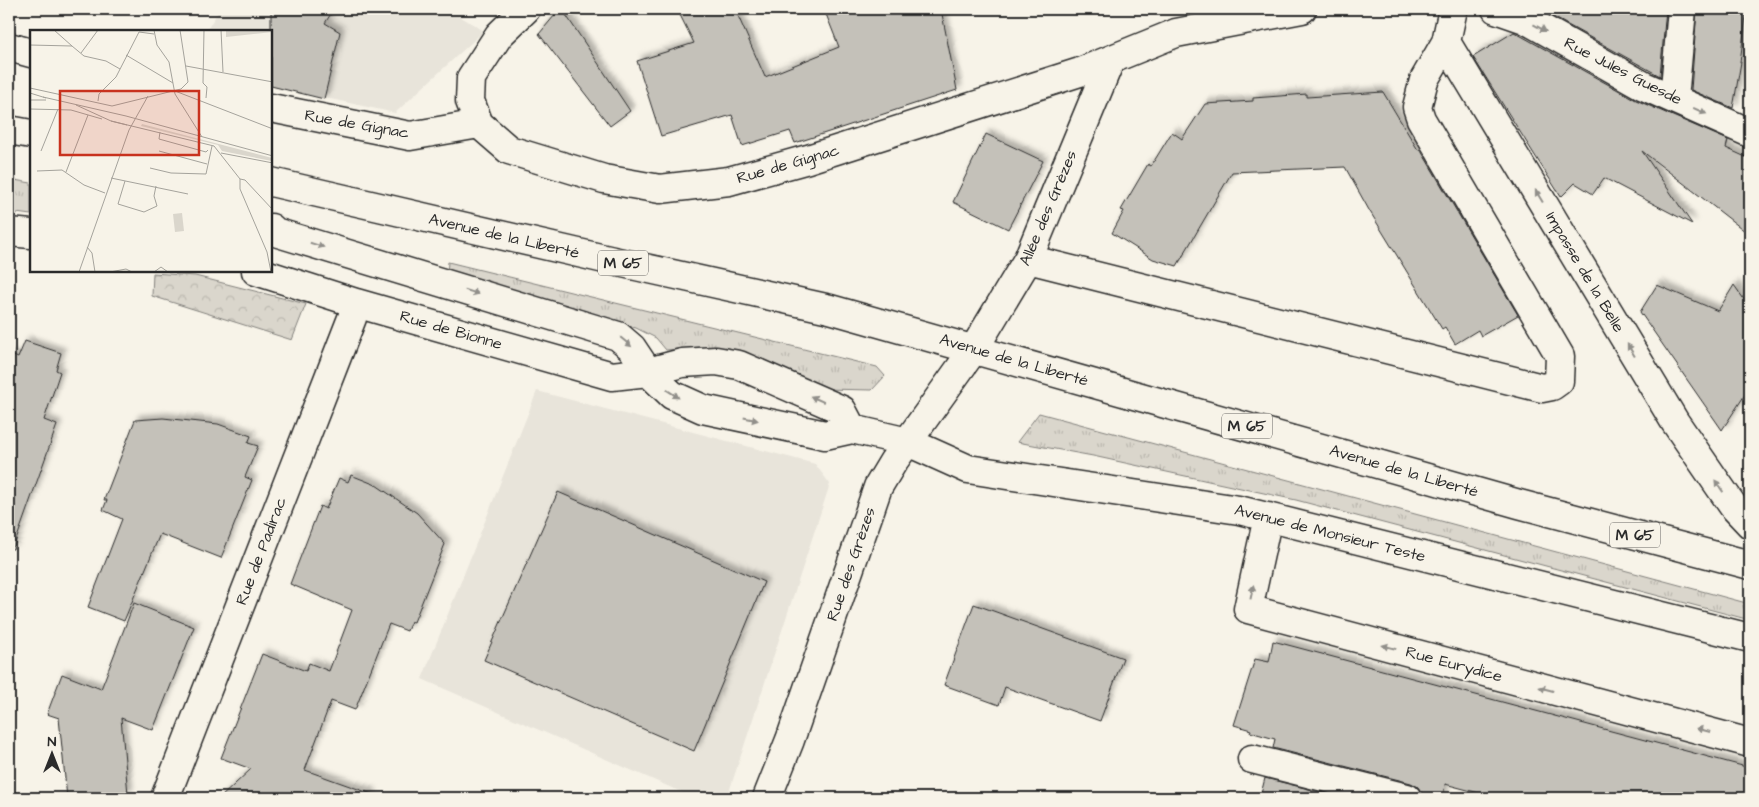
<svg xmlns="http://www.w3.org/2000/svg" width="1759" height="807" font-family="'Architects Daughter',sans-serif">
<defs>
<pattern id="grass-tufts" width="24" height="20" patternUnits="userSpaceOnUse" patternTransform="scale(1.25)"><rect width="24" height="20" fill="#dad6cc"/><path d="M3 7l-1-3M5 7V3M7 7l1-3M15 17l-1-3M17 17v-4M19 17l1-3" fill="none" stroke="#bbb8af"/></pattern>
<pattern id="forest-crowns" width="20" height="18" patternUnits="userSpaceOnUse" patternTransform="scale(1.25)"><rect width="20" height="18" fill="#dad6cc"/><path d="M2 6a3 3 0 1 1 6 0M12 15a3 3 0 1 1 6 0" fill="none" stroke="#bbb8af"/></pattern>
<filter id="shadow"><feDropShadow dx="4.5" dy="-4.5" stdDeviation="2.5" flood-color="#0004"/></filter>
</defs>
<rect width="100%" height="100%" fill="#f7f3e8"/>
<filter id="ink" filterUnits="userSpaceOnUse"><feTurbulence type="fractalNoise" baseFrequency=".02" numOctaves="2"/><feDisplacementMap in="SourceGraphic" scale="10" xChannelSelector="R" yChannelSelector="G"/><feConvolveMatrix kernelMatrix="1 2 1 2 8 2 1 2 1" color-interpolation-filters="sRGB"/></filter>
<g filter="url(#ink)">
<path fill="#e8e4da" d="M220,9H448L484,31L395,113L271,86V31H206Z
M537,391L815,464L830,484L727,798H695L422,679Z"/>
<path fill="url(#grass-tufts)" stroke="#82807c" d="M9,179L31,183V215L9,212Z
M448,262L877,367L885,376L872,390L824,389L733,352L702,347L666,350L656,338L636,328L447,275Z
M1039,413L1750,604V620L1296,500L1093,456L1017,442Z"/>
<path fill="url(#forest-crowns)" stroke="#82807c" d="M153,273L195,276L306,304L292,340L152,296Z"/>
<path fill="#c4c1b9" stroke="#2b2b2b" filter="url(#shadow)" d="M271,9H334L325,23L340,32L324,99L271,86Z
M560,9H562L630,111L610,126L539,34Z
M677,9H735L765,77L839,47L824,9H941L957,90L795,143L790,131L742,146L732,115L661,136L637,61L694,43Z
M1552,9H1666L1660,76L1546,13Z
M1697,9H1747L1740,62H1741L1733,108L1691,90Z
M1514,32L1636,100L1728,140L1726,148L1750,159V235L1642,151L1692,224L1604,178L1593,194L1575,183L1561,197L1473,57Z
M1383,92L1418,150L1420,149L1518,315L1481,336L1478,330L1455,344L1445,327L1442,329L1369,210L1345,167L1232,172L1177,266L1153,259L1112,233L1124,211L1121,210L1148,164L1151,166L1172,132L1182,139L1205,104L1253,101V98L1307,94V97Z
M986,134L1043,161L1008,229L953,202Z
M1657,285L1718,311L1734,285L1750,308V387L1722,430L1640,312Z
M25,341L61,353L56,370L60,372L44,420L57,425L13,549H9V354L18,358Z
M163,418L218,424L251,436L248,443L258,446L245,477L252,480L221,558L160,534L124,621L88,607L122,519L103,510L107,500H104L135,420Z
M351,475L376,485L417,513L445,544L414,622L411,621L407,631L389,624L355,710L331,701L305,770L372,794L371,798H220L251,769L221,758L262,654L306,671L309,663L329,671L352,610L290,584L320,506L326,509L339,478L348,482Z
M558,492L764,582L694,751L484,660Z
M134,603L194,627L153,730L121,718L128,794L102,796V798H67L59,718L47,714L62,674L101,689Z
M974,604L1123,658L1100,721L1005,687L999,705L944,685Z
M1273,641L1750,768V798H1498L1445,784L1443,798H1422V793L1418,787L1411,783L1273,748L1275,739L1250,732L1251,730L1234,725L1255,659L1269,662Z
M1265,778L1344,798H1260Z"/>
<g fill="none" stroke-linecap="round" stroke-linejoin="round">
<defs>
<path id="minor" d="M526,9L499,35L471,78L470,101L479,124L509,150L604,179L660,189L729,181L808,159L1080,72L1176,33L1302,9
M1453,9L1446,42L1675,422L1733,506L1750,524
M1496,9L1525,19L1644,86L1750,133
M9,47L31,53
M1674,99L1682,9
M271,108L410,136L479,124
M9,232L31,234
M1028,259L1542,388L1552,386L1559,381L1560,356L1421,119L1417,107L1424,80L1446,42
M256,271L356,303L612,376L648,372L682,363L716,361L739,365L842,410L852,429
M648,372L672,395L703,409L825,435L852,429L908,442L968,469L1239,510L1750,638
M1268,517L1248,609L1750,743
M1252,759L1407,798
M165,798L352,318L356,303
M767,798L790,740L878,487L893,462L974,349L1028,259L1110,61"/>
<path id="major" d="M9,130L31,134
M271,182L609,260L830,309L1519,504L1750,565
M271,228L275,232L618,336L632,348L648,372"/>
</defs>
<use href="#minor" stroke="#2b2b2b" stroke-width="31"/>
<use href="#major" stroke="#2b2b2b" stroke-width="31"/>
<use href="#minor" stroke="#f7f3e8" stroke-width="28"/>
<use href="#major" stroke="#f7f3e8" stroke-width="28"/>
</g>
<defs><path id="oneway-solid" d="M-6-.8H1V-3.2L6.5 0L1 3.2V.8H-6Z" transform="scale(1.25)"/></defs>
<g fill="#918f8a">
<use href="#oneway-solid" transform="translate(1540 28) rotate(29)"/>
<use href="#oneway-solid" transform="translate(1700 111) rotate(24)"/>
<use href="#oneway-solid" transform="translate(1539 196) rotate(-121)"/>
<use href="#oneway-solid" transform="translate(317 245) rotate(17)"/>
<use href="#oneway-solid" transform="translate(472 292) rotate(17)"/>
<use href="#oneway-solid" transform="translate(626 342) rotate(40)"/>
<use href="#oneway-solid" transform="translate(1631 350) rotate(-121)"/>
<use href="#oneway-solid" transform="translate(673 394) rotate(34)"/>
<use href="#oneway-solid" transform="translate(817 399) rotate(-156)"/>
<use href="#oneway-solid" transform="translate(751 419) rotate(12)"/>
<use href="#oneway-solid" transform="translate(1719 486) rotate(-125)"/>
<use href="#oneway-solid" transform="translate(1252 592) rotate(-78)"/>
<use href="#oneway-solid" transform="translate(1389 647) rotate(-165)"/>
<use href="#oneway-solid" transform="translate(1546 689) rotate(-165)"/>
<use href="#oneway-solid" transform="translate(1703 730) rotate(-165)"/>
</g>
</g>
<g text-anchor="middle" dominant-baseline="central" stroke-width="4" stroke-linejoin="round" paint-order="stroke">
<g fill="#f7f3e8" stroke="#686764" stroke-width="1">
<rect x="598" y="250.5" width="50" height="25" rx="4"/>
<rect x="1222" y="413.5" width="50" height="25" rx="4"/>
<rect x="1610" y="522.5" width="50" height="25" rx="4"/>
</g>
<g font-size="15" font-weight="bold" fill="#2b2b2b">
<text x="623" y="263">M 65</text>
<text x="1247" y="426">M 65</text>
<text x="1635" y="535">M 65</text>
</g>
<g font-size="16" fill="#2b2b2b" stroke="#f7f3e8">
<text transform="translate(1623 71) rotate(27)">Rue Jules Guesde</text>
<text transform="translate(357 124) rotate(10)">Rue de Gignac</text>
<text transform="translate(788 164) rotate(-16)">Rue de Gignac</text>
<text transform="translate(1048 208) rotate(-67)">Allée des Grèzes</text>
<text transform="translate(504 236) rotate(13)">Avenue de la Liberté</text>
<text transform="translate(1585 272) rotate(59)">Impasse de la Belle</text>
<text transform="translate(451 330) rotate(16)">Rue de Bionne</text>
<text transform="translate(1014 360) rotate(16)">Avenue de la Liberté</text>
<text transform="translate(1404 471) rotate(16)">Avenue de la Liberté</text>
<text transform="translate(1330 533) rotate(14)">Avenue de Monsieur Teste</text>
<text transform="translate(261 551) rotate(-69)">Rue de Padirac</text>
<text transform="translate(851 564) rotate(-71)">Rue des Grèzes</text>
<text transform="translate(1454 664) rotate(15)">Rue Eurydice</text>
</g>
</g>
<g transform="translate(30 30)">
<rect width="242" height="242" fill="#f7f3e8"/>
<path d="M112,94L242,128V131L192,121L188,115L111,96Z" fill="#dad6cc"/>
<path d="M196,0H242L243,2L196,7Z" fill="#dad6cc"/>
<path d="M152,183L154,201L145,202L143,184Z" fill="#dad6cc"/>
<path fill="none" stroke="#a5a39c" stroke-width="1" d="M24,0L42,16M124,0L127,15L139,32L145,64L172,107M174,0L173,53L177,57L176,68M191,0L193,42M109,2L124,4M0,15L42,16L54,26L76,31L90,39M51,23L68,0M96,25L143,53M156,36L243,52M0,58L82,76L151,59L158,52L150,0M145,61L243,99M0,63L16,68M13,67L96,86L243,126M0,70H16M68,71L69,64L86,47L109,2M46,75L81,91M0,79L41,80L72,89M81,91L184,116L210,149L215,150L243,180M81,91L97,95M130,102L129,109L176,122L178,120M11,121L28,79M129,121L177,134M191,123L243,133M120,138L141,143L176,144L182,116M7,141L32,140L54,155L75,163M36,142L58,85M81,148L158,164M210,149V159L237,222L241,242M95,151L88,174L114,182L127,176L124,166L126,156M57,217L62,223L65,242M49,242L99,100L118,66M80,242L96,239L102,242M124,242L131,237L138,242"/>
<path fill="#c8321e" fill-opacity="0.15" stroke="#c8321e" stroke-width="2.5" d="M30,61H169V125H30Z"/>
<rect width="242" height="242" fill="none" stroke="#2b2b2b" stroke-width="2.5"/>
</g>
<rect width="1759" height="807" fill="none" stroke="#f7f3e8" stroke-width="30"/>
<rect x="15" y="15" width="1729" height="777" fill="none" stroke="#2b2b2b" stroke-width="2" filter="url(#ink)"/>
<g transform="translate(52 754)" stroke="#f7f3e8" stroke-width="4" paint-order="stroke">
<path d="M0-4L9 19L0 12L-9 19Z" fill="#2b2b2b"/>
<text y="-8" font-size="14" font-weight="bold" text-anchor="middle" fill="#2b2b2b">N</text>
</g>
</svg>
